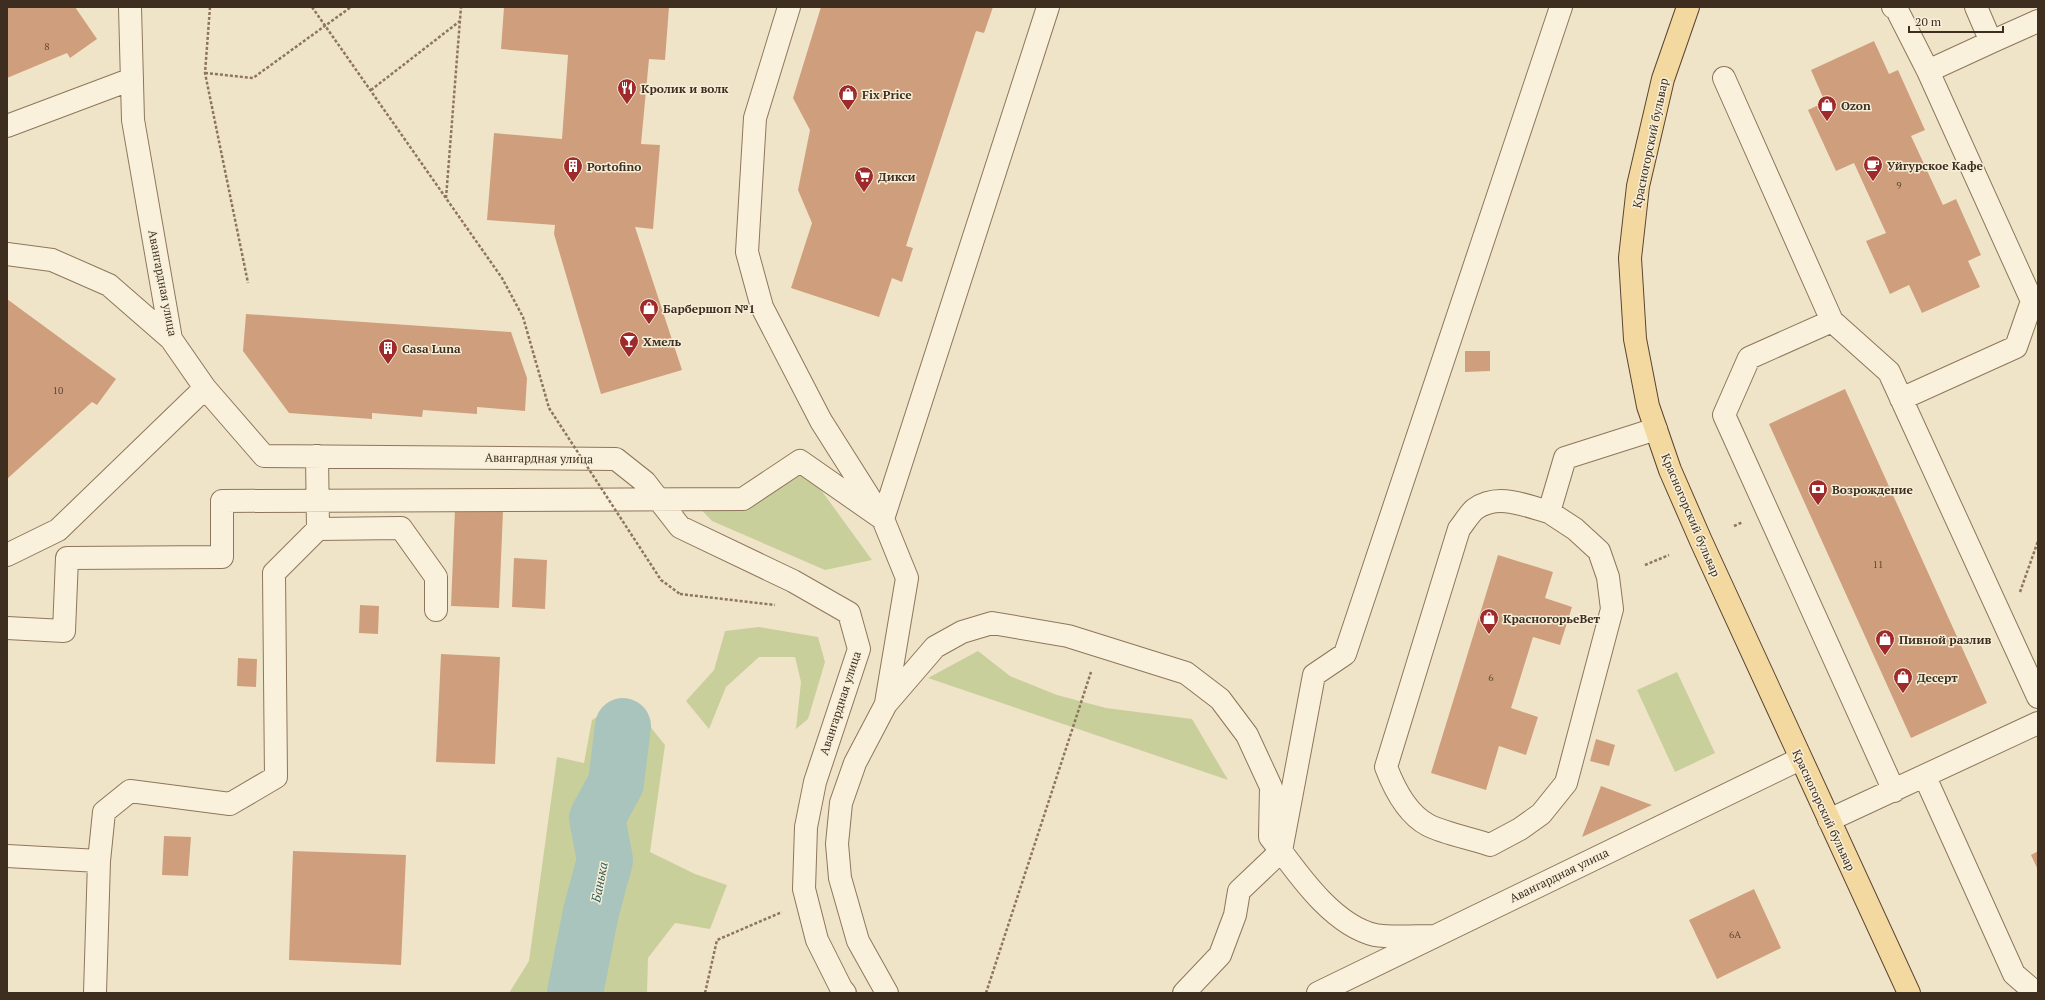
<svg xmlns="http://www.w3.org/2000/svg" width="2045" height="1000" font-family="'PT Serif',serif">
<rect width="100%" height="100%" fill="#f0e4c8"/>
<path fill="#c9cf9b" d="M800,461L872,560L825,570L712,521L691,499H743Z
M759,627L818,637L825,662L808,719L796,729L801,682L795,657H759L726,687L709,729L686,701L714,670L725,631Z
M978,651L1010,676L1057,695L1106,708L1192,719L1228,780L928,678Z
M1677,672L1715,753L1675,772L1637,690Z
M625,700L632,704L665,745L650,852L695,874L727,885L710,929L675,923L648,958L647,993H509L529,961L557,757L584,763L592,720Z"/>
<g fill="none" stroke-linecap="round" stroke-linejoin="round">
<path stroke="#a9c4bc" stroke-width="56" d="M575,993L591,912L605,860L597,818L616,783L623,726"/>
</g>
<path fill="#cf9f7d" d="M7,7H75L97,39L70,58L67,53L7,78Z
M504,7H669L665,60L649,59L641,144L660,145L653,229L635,227L682,370L601,394L554,234L555,225L487,220L494,133L562,139L568,55L501,49Z
M821,7H993L984,33L976,31L906,246L913,248L902,282L892,278L879,317L791,288L812,223L798,190L810,130L793,98Z
M1874,41L1889,74L1898,70L1925,130L1911,136L1943,205L1956,199L1981,255L1968,261L1980,287L1922,313L1909,285L1890,294L1866,241L1886,233L1854,163L1836,171L1808,110L1825,102L1811,70Z
M7,299L116,379L97,405L92,402L7,479Z
M246,314L511,332L527,378L525,411L477,407V414L423,410L422,417L372,413V419L289,413L243,351Z
M1465,351H1490V371L1465,372Z
M1845,389L1987,703L1911,738L1769,424Z
M455,509L503,511L499,608L451,606Z
M1498,555L1553,572L1545,598L1572,607L1560,645L1533,637L1511,708L1538,717L1526,755L1499,746L1486,790L1431,773Z
M514,558L547,560L545,609L512,607Z
M360,605L379,606L378,634L359,633Z
M441,654L500,657L495,764L436,762Z
M238,658L257,659L256,687L237,686Z
M1596,739L1615,745L1609,766L1590,761Z
M1601,786L1652,805L1582,837Z
M164,836L191,837L188,876L162,875Z
M293,851L406,855L401,965L289,960Z
M2038,851V870L2031,855Z
M1754,889L1781,948L1717,979L1689,920Z"/>
<g fill="none" stroke-linecap="round" stroke-linejoin="round">
<defs>
<path id="minor" d="M130,7L133,120L171,339L205,388L264,456L616,459L645,482L680,527L793,581L849,613L859,649L815,782L806,827L804,889L817,940L841,988L845,993
M1893,7L1896,8L1928,71
M1991,42L2038,21
M1724,78L1832,321L1889,372L2038,697
M7,126L132,79
M7,254L52,260L109,285L171,339
M1832,321L1749,358L1724,415L1894,791
M1901,399L2016,347L2032,301L1928,71L1991,42L1976,7
M317,456L318,529L401,528L436,577V610
M1549,512L1575,529L1599,551L1608,577L1612,609L1566,783L1541,814L1520,829L1490,845C1473,839 1443,833 1428,825C1407,814 1394,788 1386,767L1459,529C1464,523 1469,514 1475,509C1498,493 1524,505 1549,512L1565,458L1656,429
M7,555L58,530L205,388
M7,628L64,631L67,558L222,557V501L743,499L800,461L883,519L821,421L762,307L747,252L755,118L789,7
M886,703L907,578L883,519L1048,7
M1925,777L2014,974L2036,993
M1829,820L2038,723
M7,856L99,861L104,812L130,791L230,804L276,777L274,573L318,529
M1433,936C1416,936 1390,938 1375,935C1336,926 1303,881 1281,851L1314,675L1345,654L1561,7
M95,993L99,861
M887,993L858,941L840,878L837,844L841,803L855,763L886,704L935,647L962,632L992,623L1068,636L1186,673L1220,699L1247,735L1271,787L1270,837L1281,851L1239,891L1235,915L1220,955L1184,993
M1318,993L1800,759"/>
<path id="major" d="M1688,7L1663,79L1638,186L1630,258L1635,339L1648,406L1670,470L1701,541L1909,993"/>
</defs>
<use href="#minor" stroke="#8d765c" stroke-width="24"/>
<use href="#major" stroke="#5b4430" stroke-width="24"/>
<path stroke="#8d765c" stroke-width="2.5" stroke-dasharray="3 2" stroke-linecap="butt" d="M210,7L205,73L248,283
M312,7L502,278L523,317L549,408
M205,73L253,78L351,7
M371,90L460,21
M446,198L461,7
M1734,526L1743,522
M1645,565L1669,555
M2020,592L2038,541
M680,594L775,605
M705,993L717,940L782,912
M986,993L1091,672"/>
<use href="#minor" stroke="#faf1dc" stroke-width="22"/>
<use href="#major" stroke="#f3d9a0" stroke-width="22"/>
<path stroke="#8d765c" stroke-width="2.5" stroke-dasharray="3 2" stroke-linecap="butt" d="M549,408L661,580L680,594"/>
</g>
<defs>
<symbol id="restaurant-pin" viewBox="-11 -11 22 30"><path d="M0 17L-7.5 6A9.5 9.5 0 1 1 7.5 6Z" fill="#9e2a2b" stroke="#f7eed8"/><path d="M-5-6h1v4h1v-4h1v4h1v-4h1v5L-1.5 .5V6h-2V.5L-5-1ZM5-6V6H3V1.5H1.5Q1.5-4 5-6Z" fill="#fff"/></symbol>
<symbol id="shop-pin" viewBox="-11 -11 22 30"><path d="M0 17L-7.5 6A9.5 9.5 0 1 1 7.5 6Z" fill="#9e2a2b" stroke="#f7eed8"/><path d="M-5-2.5h2.3a2.7 3.5 0 0 1 5.4 0H5L5.5 6h-11ZM-1.5-2.5h3a1.5 2.3 0 0 0-3 0Z" fill="#fff"/></symbol>
<symbol id="cafe-pin" viewBox="-11 -11 22 30"><path d="M0 17L-7.5 6A9.5 9.5 0 1 1 7.5 6Z" fill="#9e2a2b" stroke="#f7eed8"/><path d="M-5.5-4.5H6V0H3Q3 3.5 0 3.5H-2.5Q-5.5 3.5-5.5 0ZM3-3.2v2h1.7v-2ZM-6 4.5H4V6H-6Z" fill="#fff"/></symbol>
<symbol id="building-pin" viewBox="-11 -11 22 30"><path d="M0 17L-7.5 6A9.5 9.5 0 1 1 7.5 6Z" fill="#9e2a2b" stroke="#f7eed8"/><path d="M-4-6H4V6H1V3H-1V6H-4ZM-2.5-4.3h1.7v1.8h-1.7ZM.8-4.3h1.7v1.8H.8ZM-2.5-1h1.7V.8h-1.7ZM.8-1h1.7V.8H.8Z" fill="#fff"/></symbol>
<symbol id="supermarket-pin" viewBox="-11 -11 22 30"><path d="M0 17L-7.5 6A9.5 9.5 0 1 1 7.5 6Z" fill="#9e2a2b" stroke="#f7eed8"/><path d="M-6-5.5h2.5l.6 2H6L4.5 2H-2.5L-4.4-4H-6ZM-1.5 3.2a1.3 1.3 0 1 0 .1 0ZM3 3.2a1.3 1.3 0 1 0 .1 0Z" fill="#fff"/></symbol>
<symbol id="bar-pin" viewBox="-11 -11 22 30"><path d="M0 17L-7.5 6A9.5 9.5 0 1 1 7.5 6Z" fill="#9e2a2b" stroke="#f7eed8"/><path d="M-6-5H6L.8 .8V4.5H3.5V6h-7V4.5H-.8V.8Z" fill="#fff"/></symbol>
<symbol id="bank-pin" viewBox="-11 -11 22 30"><path d="M0 17L-7.5 6A9.5 9.5 0 1 1 7.5 6Z" fill="#9e2a2b" stroke="#f7eed8"/><path d="M-6-4H6V4H-6ZM0-2.3a2.3 2.3 0 1 0 0 4.6a2.3 2.3 0 1 0 0-4.6Z" fill="#fff"/></symbol>
</defs>
<g fill-rule="evenodd">
<use href="#restaurant-pin" x="616" y="77" width="22" height="30"/>
<use href="#shop-pin" x="837" y="83" width="22" height="30"/>
<use href="#shop-pin" x="1816" y="94" width="22" height="30"/>
<use href="#cafe-pin" x="1862" y="154" width="22" height="30"/>
<use href="#building-pin" x="562" y="155" width="22" height="30"/>
<use href="#supermarket-pin" x="853" y="165" width="22" height="30"/>
<use href="#shop-pin" x="638" y="297" width="22" height="30"/>
<use href="#bar-pin" x="618" y="330" width="22" height="30"/>
<use href="#building-pin" x="377" y="337" width="22" height="30"/>
<use href="#bank-pin" x="1807" y="478" width="22" height="30"/>
<use href="#shop-pin" x="1478" y="607" width="22" height="30"/>
<use href="#shop-pin" x="1874" y="628" width="22" height="30"/>
<use href="#shop-pin" x="1892" y="666" width="22" height="30"/>
</g>
<g text-anchor="middle" dominant-baseline="central" stroke-width="3" stroke-linejoin="round" paint-order="stroke">
<g font-size="10" fill="#624a37">
<text x="47" y="46">8</text>
<text x="1899" y="185">9</text>
<text x="58" y="390">10</text>
<text x="1878" y="564">11</text>
<text x="1491" y="677">6</text>
<text x="1735" y="934">6А</text>
</g>
<g font-size="12" font-weight="bold" fill="#3d2e20" stroke="#f7eed8" text-anchor="start">
<text x="641" y="88">Кролик и волк</text>
<text x="862" y="94">Fix Price</text>
<text x="1841" y="105">Ozon</text>
<text x="1887" y="165">Уйгурское Кафе</text>
<text x="587" y="166">Portofino</text>
<text x="878" y="176">Дикси</text>
<text x="663" y="308">Барбершоп №1</text>
<text x="643" y="341">Хмель</text>
<text x="402" y="348">Casa Luna</text>
<text x="1832" y="489">Возрождение</text>
<text x="1503" y="618">КрасногорьеВет</text>
<text x="1899" y="639">Пивной разлив</text>
<text x="1917" y="677">Десерт</text>
</g>
<g font-size="12" fill="#3d2e20" stroke="#f7eed8">
<text transform="translate(1650 143) rotate(-78)">Красногорский бульвар</text>
<text transform="translate(163 283) rotate(79)">Авангардная улица</text>
<text transform="translate(539 458) rotate(1)">Авангардная улица</text>
<text transform="translate(1691 515) rotate(67)">Красногорский бульвар</text>
<text transform="translate(840 703) rotate(-72)">Авангардная улица</text>
<text transform="translate(1824 810) rotate(65)">Красногорский бульвар</text>
<text transform="translate(1559 875) rotate(-26)">Авангардная улица</text>
</g>
<g font-size="13" font-style="italic" fill="#2f5d5a" stroke="#f7eed8">
<text transform="translate(599 882) rotate(-79)">Банька</text>
</g>
</g>
<rect width="2045" height="1000" fill="none" stroke="#3d2e20" stroke-width="16"/>
<path d="M1909 26v6h94v-6" fill="none" stroke="#3d2e20" stroke-width="2"/>
<text x="1915" y="26" font-size="12" fill="#3d2e20" stroke="#f7eed8" stroke-width="3" paint-order="stroke">20 m</text>
</svg>
